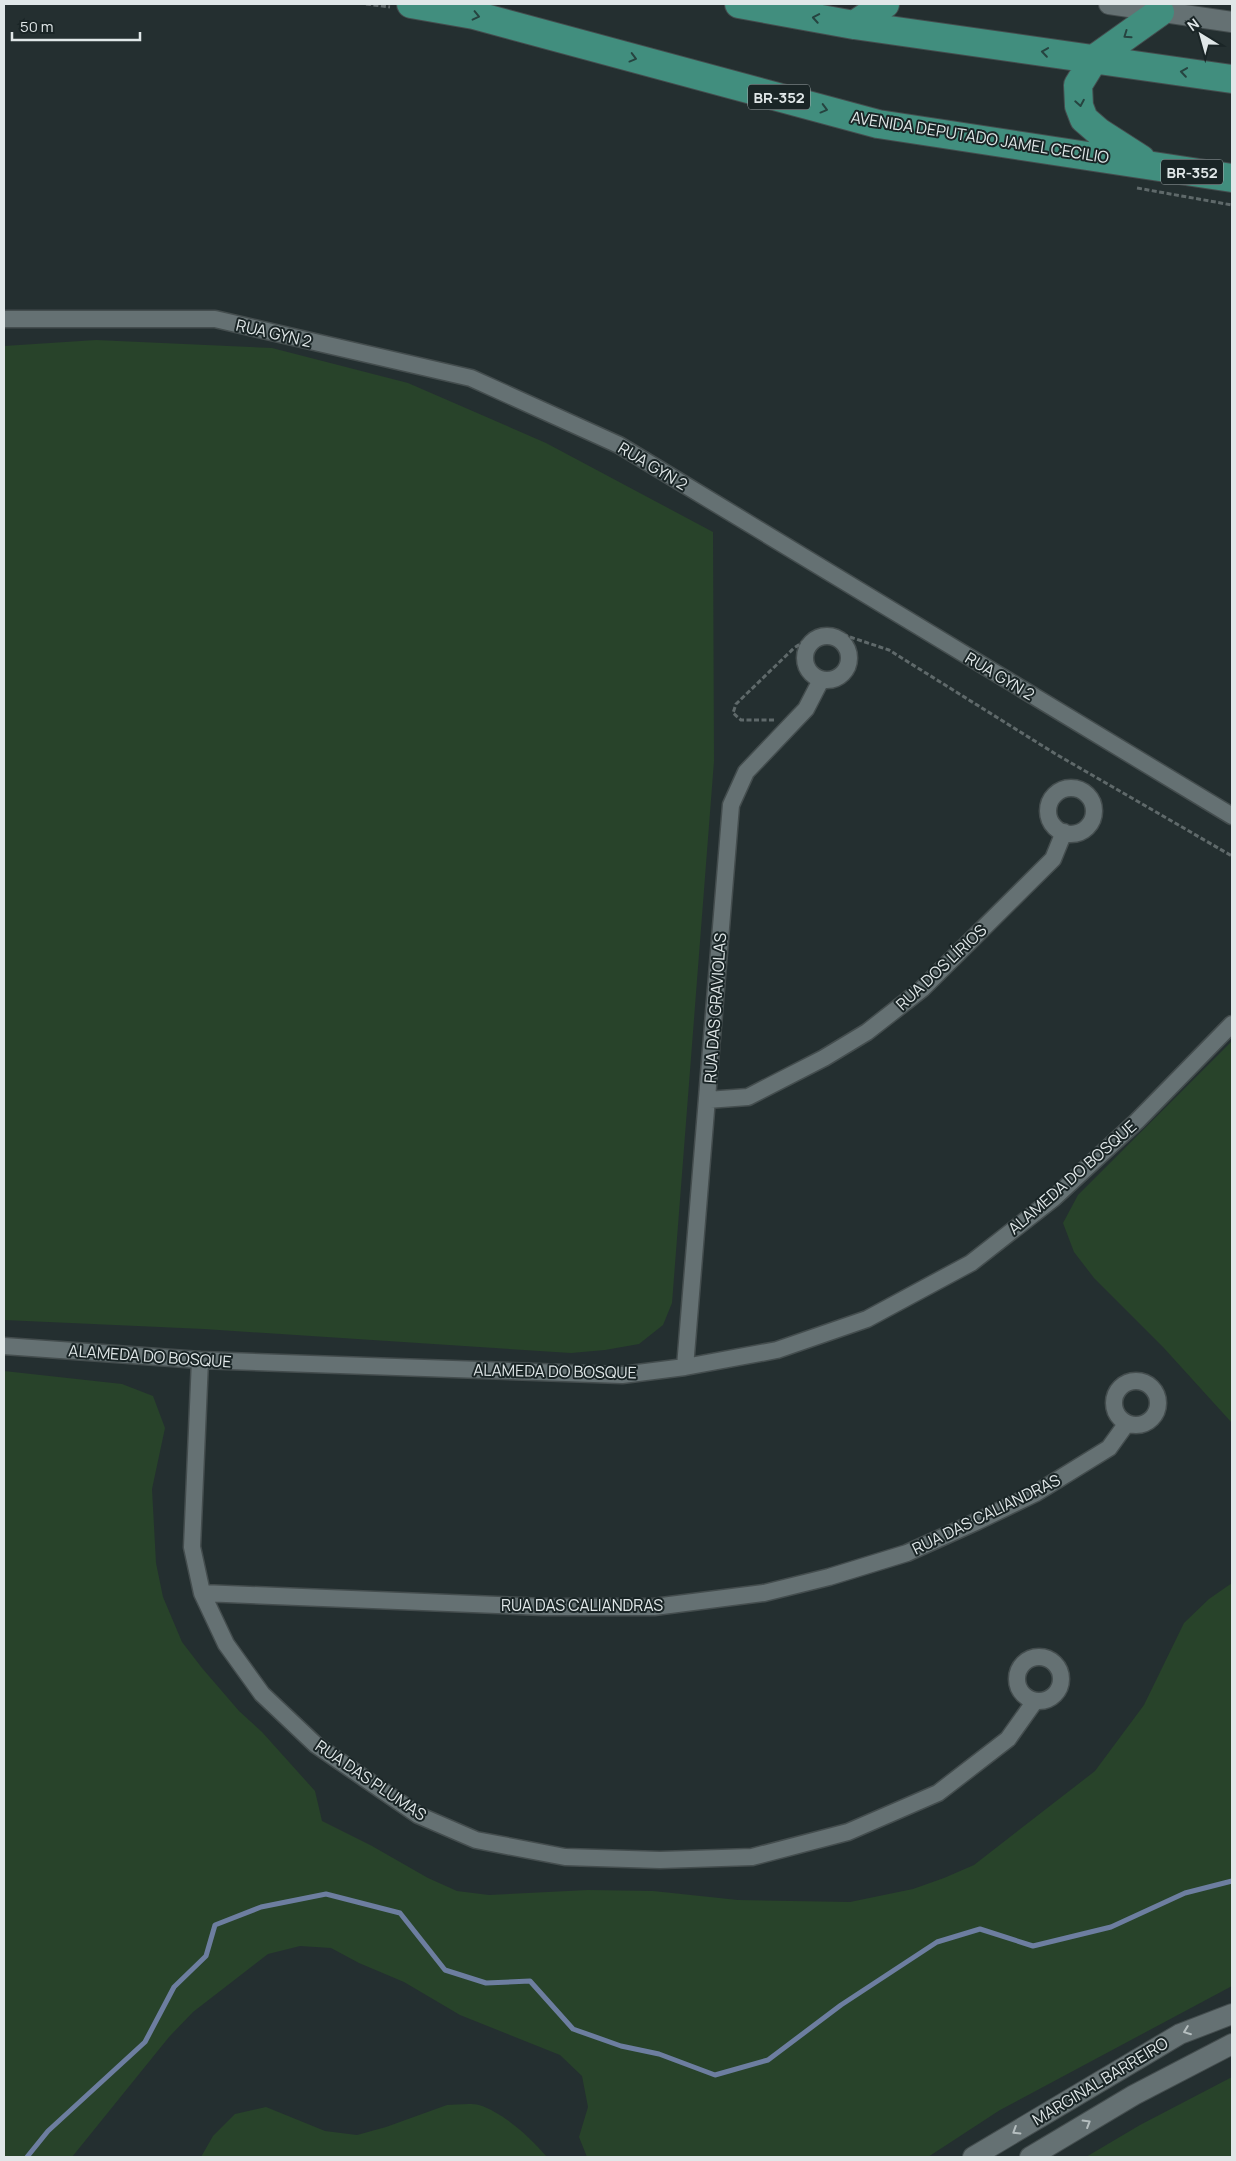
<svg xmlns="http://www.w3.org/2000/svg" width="1236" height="2161" font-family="Manrope,sans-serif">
<rect width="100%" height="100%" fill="#242f30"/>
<path fill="#28432a" d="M96,340L272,348L408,383L546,443L713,532L714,761L672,1303L663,1325L639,1344L605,1350L571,1353L204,1329L4,1320V346Z
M1232,1041V1423L1163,1347L1094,1278L1074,1252L1063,1223L1078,1195Z
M4,1371L122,1384L153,1396L165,1428L152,1489L156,1563L163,1597L182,1642L202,1668L239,1711L262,1732L315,1791L322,1821L372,1846L428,1878L457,1891L489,1895L588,1890L653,1891L738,1900L850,1902L913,1889L944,1878L974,1865L1095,1771L1144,1705L1184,1623L1209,1599L1232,1583V1986L1000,2110L928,2157H587L579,2137L588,2107L582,2076L560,2055L460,2015L404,1982L359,1963L331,1948L300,1946L268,1954L193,2012L169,2037L72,2157H4Z
M1232,2077V2157H1086L1140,2125Z
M447,2105C456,2105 470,2103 479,2105C504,2113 530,2137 547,2157H201L213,2136L235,2114L266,2107L325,2131L357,2135L386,2127Z"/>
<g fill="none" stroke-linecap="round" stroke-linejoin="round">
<path stroke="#6d7ea0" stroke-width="5" d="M27,2157L48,2131L145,2042L174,1987L206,1956L215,1925L261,1907L326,1894L400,1913L445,1970L486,1983L530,1981L573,2029L621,2046L659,2054L715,2075L768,2060L841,2005L937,1942L980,1929L1033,1946L1111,1927L1185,1893L1232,1881"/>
<defs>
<path id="minor" d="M4,319H215L471,378L619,445L1232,816
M805 658a22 22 0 1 1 44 0a22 22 0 1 1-44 0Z
M1048 811a23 23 0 1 1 46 0a23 23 0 1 1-46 0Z
M707,1100L748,1097L824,1058L867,1032L922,989L1053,859L1064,832
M4,1346L200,1360L622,1375L685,1367L777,1350L867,1319L971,1263L1054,1198L1137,1121L1232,1024
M200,1360L192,1547L202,1593L226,1644L262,1694L316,1745L418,1815L476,1840L565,1857L660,1860L752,1857L848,1832L938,1793L1008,1739L1035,1701
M685,1367L731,805L746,772L806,709L821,680
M1114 1403a22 22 0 1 1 44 0a22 22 0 1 1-44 0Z
M202,1593L544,1607H654L764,1593L829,1577L907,1553L978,1521L1036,1493L1109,1448L1127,1423
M1017 1679a22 22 0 1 1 44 0a22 22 0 1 1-44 0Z"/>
<path id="tertiary" d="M1109,4L1232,22
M973,2157L1180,2034L1232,2014
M1030,2157L1134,2095L1232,2044"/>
<path id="trunk" d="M411,4L474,15L878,124L1232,178
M739,4L854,25L1232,79
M854,25L885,4
M1141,159L1099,132L1084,119L1079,106L1078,85L1094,59L1160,12"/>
</defs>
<use href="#minor" stroke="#444d4e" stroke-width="19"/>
<use href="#tertiary" stroke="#444d4e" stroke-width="22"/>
<use href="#trunk" stroke="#444d4e" stroke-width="30"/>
<path stroke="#5f696a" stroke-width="3" stroke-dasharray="5 2.5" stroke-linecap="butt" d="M366,4L390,7
M1137,188L1232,205
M774,720H741L733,713L736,704L794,648L819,632L841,634L889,650L1054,753L1232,856"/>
<use href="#minor" stroke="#657173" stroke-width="16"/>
<use href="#tertiary" stroke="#657173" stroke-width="20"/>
<use href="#trunk" stroke="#418e7e" stroke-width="28"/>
</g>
<defs><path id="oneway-chevron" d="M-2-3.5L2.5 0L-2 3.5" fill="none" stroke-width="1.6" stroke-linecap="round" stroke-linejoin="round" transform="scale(1.25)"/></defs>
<g stroke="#264440">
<use href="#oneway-chevron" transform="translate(476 16) rotate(13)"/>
<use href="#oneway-chevron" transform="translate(816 18) rotate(-170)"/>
<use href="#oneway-chevron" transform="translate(1127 35) rotate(145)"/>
<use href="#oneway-chevron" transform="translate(1045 52) rotate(-172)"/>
<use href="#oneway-chevron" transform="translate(633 58) rotate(15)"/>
<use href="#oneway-chevron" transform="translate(1184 72) rotate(-172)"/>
<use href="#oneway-chevron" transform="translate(1080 103) rotate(80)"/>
<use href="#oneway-chevron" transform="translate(824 109) rotate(15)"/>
</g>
<g stroke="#b5bebf">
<use href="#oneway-chevron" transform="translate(1187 2031) rotate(159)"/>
<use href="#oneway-chevron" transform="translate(1087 2123) rotate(-31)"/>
<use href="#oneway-chevron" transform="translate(1016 2131) rotate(148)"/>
</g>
<g text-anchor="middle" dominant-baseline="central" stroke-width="4" stroke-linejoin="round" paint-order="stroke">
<g fill="#1a2526" stroke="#a5adae" stroke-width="1">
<rect x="748" y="84.5" width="62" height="25" rx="4"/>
<rect x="1161" y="159.5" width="62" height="25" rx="4"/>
</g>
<g font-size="15" font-weight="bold" fill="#e0e7e8">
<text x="779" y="97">BR-352</text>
<text x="1192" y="172">BR-352</text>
</g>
<g font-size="16" fill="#e0e7e8" stroke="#1a2526">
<text transform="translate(980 137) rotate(9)">AVENIDA DEPUTADO JAMEL CECILIO</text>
<text transform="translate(274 333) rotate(13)">RUA GYN 2</text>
<text transform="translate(653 466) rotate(31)">RUA GYN 2</text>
<text transform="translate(1000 676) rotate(31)">RUA GYN 2</text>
<text transform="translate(941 967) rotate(-43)">RUA DOS LÍRIOS</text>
<text transform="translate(715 1008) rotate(-86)">RUA DAS GRAVIOLAS</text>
<text transform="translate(1072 1177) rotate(-41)">ALAMEDA DO BOSQUE</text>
<text transform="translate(150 1356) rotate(4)">ALAMEDA DO BOSQUE</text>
<text transform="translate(555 1371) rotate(1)">ALAMEDA DO BOSQUE</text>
<text transform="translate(986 1514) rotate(-26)">RUA DAS CALIANDRAS</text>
<text x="582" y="1605">RUA DAS CALIANDRAS</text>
<text transform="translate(371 1780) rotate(34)">RUA DAS PLUMAS</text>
<text transform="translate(1100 2081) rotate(-31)">MARGINAL BARREIRO</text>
</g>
</g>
<rect width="1236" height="2161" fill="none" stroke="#e0e7e8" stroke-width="10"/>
<g transform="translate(1201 35) rotate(323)" stroke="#1a2526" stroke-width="4" paint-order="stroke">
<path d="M0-4L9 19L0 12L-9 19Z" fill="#e0e7e8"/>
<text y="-8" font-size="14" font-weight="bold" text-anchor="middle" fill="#e0e7e8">N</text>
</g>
<path d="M12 32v8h128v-8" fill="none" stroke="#e0e7e8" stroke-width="2.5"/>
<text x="20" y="32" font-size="15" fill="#e0e7e8" stroke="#1a2526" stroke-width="4" paint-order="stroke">50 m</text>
</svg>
